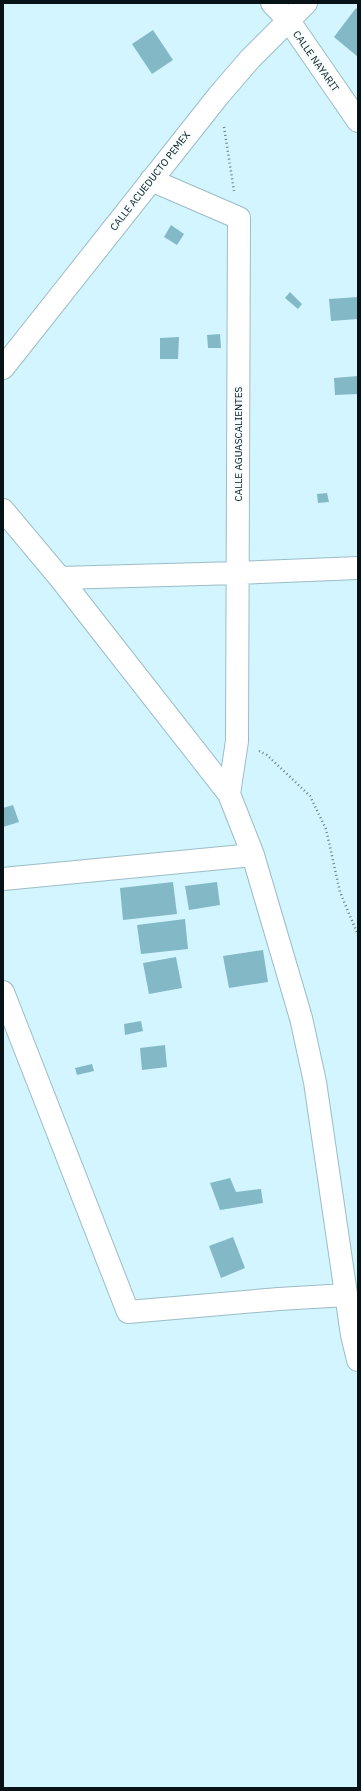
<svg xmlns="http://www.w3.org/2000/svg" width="361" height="1791" font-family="'IBM Plex Sans',sans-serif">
<rect width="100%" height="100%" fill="#d3f5ff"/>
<path fill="#83b8c7" d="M356,8L358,10V57L334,37Z
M153,30L173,60L152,74L132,44Z
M171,225L184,234L177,245L164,237Z
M290,292L302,304L298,309L285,298Z
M358,297V319L331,321L329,299Z
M220,334L221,348H208L207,335Z
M179,337L178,359H160V338Z
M358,376V394L335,395L334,378Z
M327,493L329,502L318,503L317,494Z
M13,805L19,822L3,827V808Z
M173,882L177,914L123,920L120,888Z
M217,882L220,905L189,910L185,886Z
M185,919L188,949L141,954L137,925Z
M263,950L268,982L229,988L223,956Z
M176,957L182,988L149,994L143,963Z
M141,1021L143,1031L125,1035L124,1024Z
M165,1045L167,1067L142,1070L140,1048Z
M92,1064L94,1071L77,1075L75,1068Z
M230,1178L236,1192L261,1189L263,1203L220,1210L210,1183Z
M233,1237L245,1268L221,1278L209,1246Z"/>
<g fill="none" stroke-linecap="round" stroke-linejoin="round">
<defs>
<path id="street" d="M272,3L289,21L358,121
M151,180L239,218L237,741L229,794
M3,368L219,95L250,59L306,3
M3,510L60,578L229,794L253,855L301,1018L315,1082L352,1335L358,1360
M60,578L237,573L358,568
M3,879L253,855
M3,992L128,1312L279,1299L346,1295"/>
</defs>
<use href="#street" stroke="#9cbcc6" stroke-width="24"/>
<path stroke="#687f85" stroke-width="2.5" stroke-dasharray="1 3" stroke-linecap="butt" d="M224,127L234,191
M259,751L267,755L310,796L326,829L340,892L358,935"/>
<use href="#street" stroke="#fff" stroke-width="22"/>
</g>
<g text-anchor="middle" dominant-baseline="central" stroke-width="3.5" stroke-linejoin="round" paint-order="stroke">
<g font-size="10" fill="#061215" stroke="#f6fdff">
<text transform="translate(316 61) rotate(55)">CALLE NAYARIT</text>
<text transform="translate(150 181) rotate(-52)">CALLE ACUEDUCTO PEMEX</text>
<text transform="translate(238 444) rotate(-90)">CALLE AGUASCALIENTES</text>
</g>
</g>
<rect width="361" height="1791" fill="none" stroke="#061215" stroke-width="8"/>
</svg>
